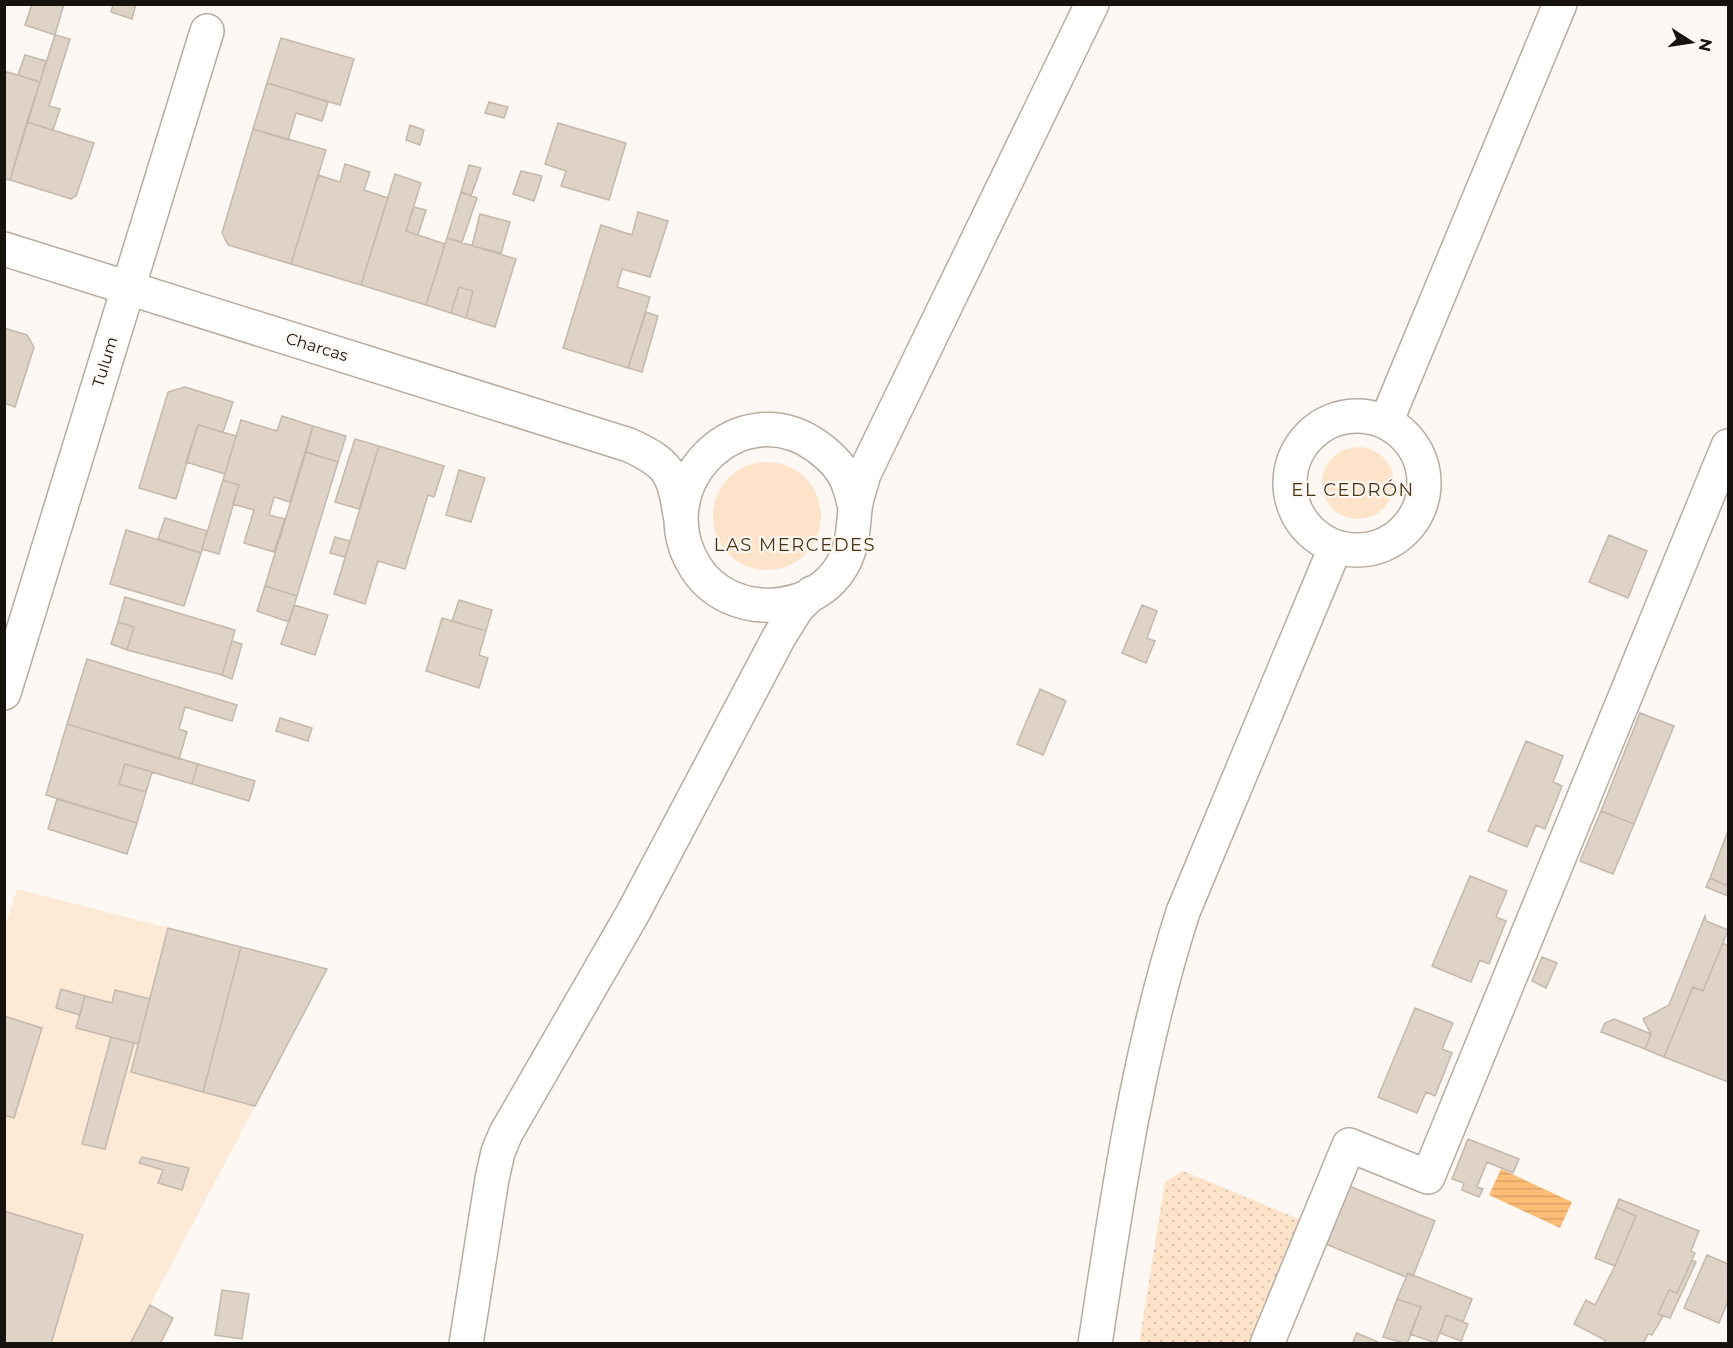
<svg xmlns="http://www.w3.org/2000/svg" width="1733" height="1348" font-family="Montserrat,sans-serif">
<defs>
<pattern id="park-dots" width="8" height="8" patternUnits="userSpaceOnUse" patternTransform="scale(1.5)"><rect width="8" height="8" fill="#fde3c9"/><path d="M2 2h.1M6 6h.1" fill="none" stroke="#d8c2ab" stroke-width="1.8" stroke-linecap="round"/></pattern>
<pattern id="water-rules" width="6" height="5" patternUnits="userSpaceOnUse" patternTransform="scale(1.5)"><rect width="6" height="5" fill="#febd77"/><path d="M0 2.5h6" fill="none" stroke="#d9a166"/></pattern>
</defs>
<rect width="100%" height="100%" fill="#fdf8f3"/>
<path fill="#fce9d6" d="M17,889L327,969L130,1343L5,1344L4,930Z"/>
<path fill="#fde3c9" d="M1322 483a36 36 0 1 1 72 0a36 36 0 1 1-72 0Z
M713 516a54 54 0 1 1 108 0a54 54 0 1 1-108 0Z"/>
<path fill="url(#park-dots)" d="M1183,1171L1303,1221L1253,1343L1139,1344L1165,1182Z"/>
<path fill="url(#water-rules)" d="M1501,1169L1572,1202L1560,1228L1489,1195Z"/>
<path fill="#dfd2c6" stroke="#c4b8ac" stroke-width="1.5" d="M32,4H64L55,35L25,25Z
M113,4H136L132,19L111,12Z
M55,35L70,39L49,106L60,109L53,130L27,122Z
M281,38L354,59L340,105L267,83Z
M25,55L46,61L40,82L18,75Z
M4,71L40,82L10,180L4,179Z
M267,83L328,102L322,121L296,113L288,140L253,129Z
M489,102L508,107L504,118L485,113Z
M27,122L94,143L76,196L71,199L10,180Z
M558,123L626,143L609,200L561,186L566,171L545,164Z
M410,125L424,130L420,145L406,140Z
M253,129L326,150L291,264L228,245L222,233Z
M345,164L370,172L364,190L388,198L361,285L291,264L318,175L340,182Z
M469,165L481,168L471,196L461,192Z
M521,171L542,176L534,201L513,194Z
M395,174L421,183L406,231L445,244L426,305L361,285Z
M461,192L477,198L462,242L447,238Z
M414,207L426,210L418,235L406,231Z
M638,212L668,221L650,277L622,269L617,287L650,297L628,368L563,348L601,225L632,235Z
M480,214L510,222L501,253L472,246Z
M447,238L516,259L495,327L466,318L473,291L459,287L451,313L426,305Z
M459,287L473,291L466,318L451,313Z
M646,312L658,316L642,372L628,368Z
M4,328L27,335L34,347L15,407L4,403Z
M185,387L233,402L223,432L198,425L176,499L139,488L168,392Z
M282,416L313,426L290,502L274,497L269,515L285,519L274,552L244,543L254,510L233,504L239,485L223,480L241,420L277,431Z
M198,425L236,436L225,474L186,462Z
M313,426L346,436L338,462L306,452Z
M355,439L379,446L359,509L335,502Z
M379,446L444,466L434,497L428,495L405,569L378,561L365,604L334,594Z
M306,452L338,462L297,596L265,586Z
M459,470L485,478L471,522L446,515Z
M223,480L239,485L219,554L202,549Z
M165,518L207,531L201,553L158,539Z
M126,530L201,553L184,606L110,584Z
M1609,535L1647,551L1628,598L1589,582Z
M335,537L350,541L345,557L330,553Z
M265,586L297,596L289,622L257,611Z
M125,597L235,630L222,675L127,650L134,627L118,622Z
M459,600L492,610L486,631L452,621Z
M294,605L328,615L315,655L281,644Z
M1142,605L1157,611L1147,638L1155,641L1146,663L1122,653Z
M442,618L486,631L479,655L488,658L479,688L426,671Z
M118,622L134,627L127,650L111,644Z
M232,641L242,644L232,679L222,675Z
M87,659L237,705L232,721L185,707L179,729L187,732L179,759L67,724Z
M1040,689L1066,701L1043,755L1017,744Z
M1640,713L1674,726L1634,824L1601,811Z
M280,718L312,728L308,741L276,731Z
M67,724L198,764L192,784L125,764L119,784L146,792L137,823L46,795Z
M1526,741L1563,756L1553,782L1562,786L1545,829L1536,825L1527,847L1488,831Z
M125,764L152,772L146,792L119,784Z
M198,764L255,781L249,801L192,784Z
M57,799L137,823L127,854L48,829Z
M1601,811L1634,824L1613,874L1580,861Z
M1728,831V886L1710,878Z
M1470,876L1507,891L1496,917L1506,921L1489,964L1480,960L1471,982L1432,966Z
M1710,878L1728,886V896L1706,887Z
M1705,916L1706,921L1728,930L1703,991L1693,987L1664,1057L1645,1049L1651,1034L1643,1019L1669,1005Z
M168,928L241,947L203,1092L131,1072Z
M1723,943L1728,946V1082L1664,1057L1693,987L1703,991Z
M241,947L327,969L255,1106L203,1092Z
M1542,957L1557,963L1546,988L1532,981Z
M61,989L85,996L80,1015L56,1008Z
M115,990L150,999L138,1044L76,1028L85,996L112,1003Z
M1415,1008L1453,1023L1442,1049L1452,1053L1435,1096L1426,1092L1417,1113L1378,1097Z
M4,1016L42,1028L14,1118L4,1115Z
M1614,1019L1651,1034L1645,1049L1601,1032L1605,1023Z
M111,1037L134,1043L105,1149L82,1144Z
M1468,1139L1519,1159L1513,1173L1487,1162L1477,1187L1483,1189L1479,1197L1462,1190L1464,1183L1452,1179Z
M142,1157L189,1168L182,1190L158,1183L163,1170L139,1163Z
M1344,1184L1435,1221L1413,1276L1408,1273L1406,1277L1321,1242Z
M1619,1199L1699,1231L1691,1251L1695,1253L1677,1293L1669,1290L1658,1314L1663,1316L1652,1335L1648,1334L1643,1344H1603L1605,1340L1574,1324L1586,1300L1595,1305L1615,1266L1636,1216L1616,1207Z
M1616,1207L1636,1216L1615,1266L1595,1258Z
M4,1211L83,1235L51,1344H4Z
M1707,1255L1728,1264V1301L1719,1323L1684,1308Z
M1692,1260L1696,1262L1670,1318L1658,1314L1669,1290L1677,1293Z
M1408,1273L1472,1299L1463,1322L1446,1315L1436,1343L1410,1334L1421,1307L1397,1299Z
M222,1290L249,1294L242,1339L215,1335Z
M1397,1299L1421,1307L1407,1344L1383,1337Z
M150,1305L173,1318L160,1344H130Z
M1446,1315L1468,1324L1461,1341L1440,1333Z
M1357,1333L1380,1343V1344H1352Z"/>
<g fill="none" stroke-linecap="round" stroke-linejoin="round">
<defs>
<path id="minor" d="M4,249L629,445C668,463 674,472 680,515
M1290 483a67 67 0 1 1 134 0a67 67 0 1 1-134 0Z
M1386,422L1560,4
M855,507C852,498 851,489 847,481C842,467 830,456 818,447C739,389 644,487 696,568C729,620 816,617 844,562C853,545 853,528 855,509C856,498 861,486 864,474L1092,4
M4,693L207,31
M466,1344L492,1179L498,1152L506,1133L633,913L779,637L797,608L812,593
M1095,1344C1117,1199 1138,1052 1183,912L1335,548
M1267,1344L1349,1145L1428,1177L1728,446"/>
</defs>
<use href="#minor" stroke="#b8aca0" stroke-width="36"/>
<use href="#minor" stroke="#fff" stroke-width="33"/>
</g>
<g text-anchor="middle" dominant-baseline="central" stroke-width="4.5" stroke-linejoin="round" paint-order="stroke">
<g font-size="16" fill="#16120e" stroke="#fdf8f3">
<text transform="translate(317 347) rotate(17)">Charcas</text>
<text transform="translate(105 362) rotate(-73)">Tulum</text>
</g>
<g font-size="18" letter-spacing="1.5" fill="#4c3111" stroke="#fdf8f3">
<text x="1353" y="490">EL CEDRÓN</text>
<text x="795" y="545">LAS MERCEDES</text>
</g>
</g>
<rect width="1733" height="1348" fill="none" stroke="#16120e" stroke-width="12"/>
<g transform="translate(1691 42) rotate(102)" stroke="#fdf8f3" stroke-width="4.5" paint-order="stroke">
<path d="M0-4.5L10 22L0 15L-10 22Z" fill="#16120e"/>
<text y="-9" font-size="16" font-weight="bold" text-anchor="middle" fill="#16120e">N</text>
</g>
</svg>
